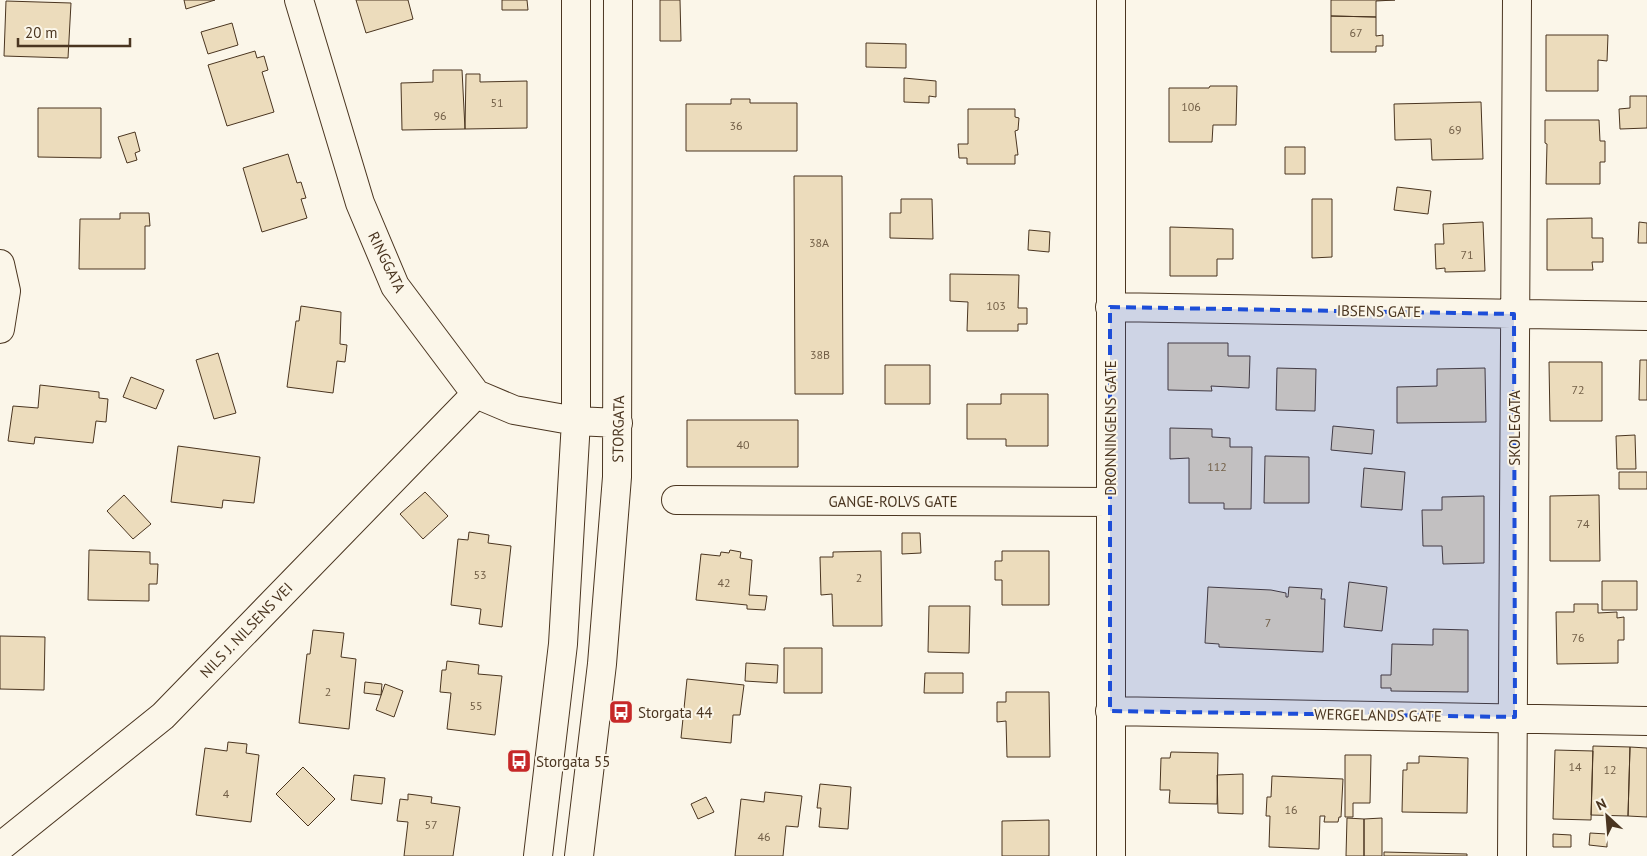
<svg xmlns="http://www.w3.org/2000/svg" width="1647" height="856" font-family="'PT Sans',sans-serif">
<rect width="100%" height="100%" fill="#fbf6e9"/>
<path fill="#ecdcbc" stroke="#4a3520" d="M184,0H215L186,9Z
M356,0H408L413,19L366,33Z
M502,0H527L528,10H502Z
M660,0H680L681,41H660Z
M1331,0H1395L1376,1V17L1331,16Z
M6,1L71,3L68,58L4,56Z
M1331,16L1376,17V36L1383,35V46H1376V52H1331Z
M232,23L238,45L208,54L201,32Z
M1546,35H1608L1607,61L1598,60V91H1546Z
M866,43L906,44V68L866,67Z
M255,51L257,58L264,56L268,70L262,72L274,112L227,126L208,65Z
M433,70H462L465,129L402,130L401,83L433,82Z
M466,74H480V82L527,81V128L465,129Z
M904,78L936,81V97L929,96V103L904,102Z
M1210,86H1237L1236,125H1213L1212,142H1169V88H1209Z
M1630,96H1647V128L1620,129L1619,109L1630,108Z
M731,99H750V103H797V151H686V104H731Z
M1481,102L1483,159L1432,160L1431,139L1395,140L1394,104Z
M38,108H101V158L38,157Z
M968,109H1015V117L1019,118L1018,130L1015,131L1018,155H1015V164H967V158H959L958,144H968Z
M1545,120H1599L1600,141H1605V162H1600V184H1546L1547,144L1545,143Z
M135,132L140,151L135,153L137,160L127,163L118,137Z
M1285,147H1305V174H1285Z
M288,154L297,183L301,182L306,198L301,199L307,218L262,232L243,168Z
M794,176H842L843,394H795Z
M1397,187L1431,191L1428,214L1394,210Z
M901,199H932L933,239L890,238V213H901Z
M1312,199H1332V257L1312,258Z
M120,213H149L150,226H145V269H79L80,219H120Z
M1592,218V238H1603V262H1592L1593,270H1547V219Z
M1483,222L1485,271L1445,272V268L1436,269L1435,244H1444L1443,224Z
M1639,222L1647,223V243H1638Z
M1170,227L1233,229V259H1217V276H1170Z
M1029,230L1050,232L1049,252L1028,250Z
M950,274L1019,275L1018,308H1027V324H1018V331H967L968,302L950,301Z
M301,306L341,312L340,344L347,345L345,362L337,361L333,393L287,387L296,321H299Z
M1168,343H1228V356H1250L1249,388L1211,386L1212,391L1168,390Z
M218,353L236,413L214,419L196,360Z
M1640,360H1647V400H1639Z
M1549,362H1602V421H1550Z
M885,365H930V404H885Z
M1277,368L1316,369L1315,411L1276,410Z
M1485,368L1486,422L1397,423V387L1437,386V369Z
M131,377L164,390L156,409L123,397Z
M40,385L99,392V398L108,399L106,422L96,421L93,443L35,437L34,444L8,441L13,406L38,408Z
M1001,394H1048V446H1006V439H967V404H1001Z
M687,420H798V467H687Z
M1333,426L1374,430L1372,454L1331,450Z
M1170,428L1212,429V437L1230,438V447H1252L1251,509H1224V503H1189V458L1170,459Z
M1635,435L1636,469H1617L1616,436Z
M178,446L260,457L254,503L223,500L222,508L171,502Z
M1265,456L1309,457V503H1264Z
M1364,468L1405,472L1402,510L1361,507Z
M1619,472H1647V489H1619Z
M425,492L448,516L423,539L400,514Z
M124,495L151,524L133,539L107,511Z
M1599,495L1600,561H1550V496Z
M1484,496V563L1443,564L1442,546H1423L1422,510H1442V497Z
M469,532L489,535L488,543L511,546L502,627L479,624L481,609L451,605L458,539L468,540Z
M902,533H920L921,553L902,554Z
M89,550L150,552V564H158L157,584H149V601L88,600Z
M730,550L741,552L740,558L752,560L749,595L767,596L765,610L747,609V605L696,600L701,554L720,556L721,552L729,553Z
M881,551L882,626H833L832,594L821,595L820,557H833V552Z
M1002,551H1049V605H1002V580H995V561H1002Z
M1602,581H1637V610H1602Z
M1349,582L1387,587L1382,631L1344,627Z
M1208,587L1271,590L1286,593V597H1288L1289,587L1322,589L1321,599H1325L1323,652L1219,647V644L1205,643Z
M1574,604H1598V613L1617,612V618L1624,617V640H1618V663L1557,664L1556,612H1574Z
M929,606H970L969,653L928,652Z
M1433,629L1468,630V692L1391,691V688H1381V675H1391L1392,644L1433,645Z
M313,630L344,633L341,657L356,659L349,729L299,723L307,654H310Z
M0,636L45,637L44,690L0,689Z
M784,648H822V693H784Z
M447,661L479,665L478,674L502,676L495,735L447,729L451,693L440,692L442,670H446Z
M746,663L778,665L777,683L745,681Z
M925,673H963V693H924Z
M687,679L744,685L740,715H733L731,743L681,738Z
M365,682L382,684L381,695L364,693Z
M385,684L403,691L394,717L376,710Z
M1006,692H1049L1050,757H1007L1006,721L997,722V702H1006Z
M228,742L247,744L246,753L259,755L251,822L196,815L205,748L227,751Z
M1593,746L1630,747L1628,816L1591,815Z
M1630,747L1647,748V817L1628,816Z
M1555,750L1593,751L1591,820L1553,819Z
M1171,752L1218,753L1217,804L1169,803L1170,790H1160L1161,758H1170Z
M1345,755H1371L1370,803H1353V817H1345Z
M1419,756L1468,758L1467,813L1402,812L1403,770H1407V763H1419Z
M303,767L335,799L308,826L276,794Z
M1243,774V814L1218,813L1217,775Z
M354,775L385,778L382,804L351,800Z
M1272,776L1343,779L1341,817H1339L1338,822H1324L1325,816H1320L1319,849L1269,847L1270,816H1266L1267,797H1271Z
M820,784L851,787L848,829L819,827L821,808H817Z
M765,792L802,796L798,827L786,826L783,856H735L741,799L764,802Z
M408,794L432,797L431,803L460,807L453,856H404L408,822L397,821L400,799L408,800Z
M706,797L714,812L698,819L691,804Z
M1347,818L1364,819V856H1346Z
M1382,818V856H1364V819Z
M1049,820V856H1002V821Z
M1590,833L1607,834V847L1589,845Z
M1553,834L1571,835V847H1553Z
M1384,852L1467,854V856H1384Z"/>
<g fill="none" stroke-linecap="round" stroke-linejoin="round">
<defs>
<path id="minor" d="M299,0L360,203L395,286L476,394L514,410L576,421L618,423
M0,264L6,291L0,329
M1110,307L1647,316
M676,500L1109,502
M1110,711L1647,721
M0,847L163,716L476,394
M538,856L563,644L576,421V0
M579,856L602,664L617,477L618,0
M1111,856V0
M1512,856L1517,0"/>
</defs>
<use href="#minor" stroke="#4a3520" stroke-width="30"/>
<use href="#minor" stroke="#fbf6e9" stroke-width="28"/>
</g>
<path fill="#1d4ed8" fill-opacity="0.2" stroke="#1d4ed8" stroke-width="4" stroke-dasharray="10 6" stroke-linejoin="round" d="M1110,307L1514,314L1515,717L1110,711Z"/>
<defs>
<symbol id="bus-square" viewBox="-11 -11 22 22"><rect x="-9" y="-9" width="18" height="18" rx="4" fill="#c62828" stroke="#fbf6e9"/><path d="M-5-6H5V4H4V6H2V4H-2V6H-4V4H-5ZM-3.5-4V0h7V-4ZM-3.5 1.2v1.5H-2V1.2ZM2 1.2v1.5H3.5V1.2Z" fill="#fff"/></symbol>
</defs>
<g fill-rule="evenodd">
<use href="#bus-square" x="607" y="698" width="28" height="28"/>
<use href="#bus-square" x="505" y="747" width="28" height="28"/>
</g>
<g text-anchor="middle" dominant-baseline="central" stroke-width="4" stroke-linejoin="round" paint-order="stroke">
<g font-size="12" fill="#725f47">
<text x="1356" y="32">67</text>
<text x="497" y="102">51</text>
<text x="1191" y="106">106</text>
<text x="440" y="115">96</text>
<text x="736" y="125">36</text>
<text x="1455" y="129">69</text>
<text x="819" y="242">38A</text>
<text x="1467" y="254">71</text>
<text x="996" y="305">103</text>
<text x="820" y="354">38B</text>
<text x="1578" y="389">72</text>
<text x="743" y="444">40</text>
<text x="1217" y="466">112</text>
<text x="1583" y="523">74</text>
<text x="480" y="574">53</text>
<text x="859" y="577">2</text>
<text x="724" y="582">42</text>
<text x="1268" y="622">7</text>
<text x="1578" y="637">76</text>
<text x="328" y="691">2</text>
<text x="476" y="705">55</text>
<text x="1575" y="766">14</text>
<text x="1610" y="769">12</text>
<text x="226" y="793">4</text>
<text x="1291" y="809">16</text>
<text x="431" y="824">57</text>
<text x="764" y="836">46</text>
</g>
<g font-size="15" fill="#4a3520" stroke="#fbf6e9">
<text transform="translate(387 262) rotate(64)">RINGGATA</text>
<text transform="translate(1379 311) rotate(1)">IBSENS GATE</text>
<text transform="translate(1110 428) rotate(-90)">DRONNINGENS GATE</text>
<text transform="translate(1514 428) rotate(-90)">SKOLEGATA</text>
<text transform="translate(618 429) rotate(-89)">STORGATA</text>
<text x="893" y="501">GANGE-ROLVS GATE</text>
<text transform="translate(246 630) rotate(-46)">NILS J. NILSENS VEI</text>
<text transform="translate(1378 715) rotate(1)">WERGELANDS GATE</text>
</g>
<g font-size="15" fill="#4a3520" stroke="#fbf6e9" text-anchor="start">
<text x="638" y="712">Storgata 44</text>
<text x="536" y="761">Storgata 55</text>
</g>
</g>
<g transform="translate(1607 816) rotate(334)" stroke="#fbf6e9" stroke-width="4" paint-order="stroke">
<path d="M0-4L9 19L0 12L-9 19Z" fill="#4a3520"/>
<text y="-8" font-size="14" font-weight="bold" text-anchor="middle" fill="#4a3520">N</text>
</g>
<path d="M18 38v8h112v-8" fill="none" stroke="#4a3520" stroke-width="2.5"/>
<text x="25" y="38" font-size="15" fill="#4a3520" stroke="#fbf6e9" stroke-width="4" paint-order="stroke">20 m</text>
</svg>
